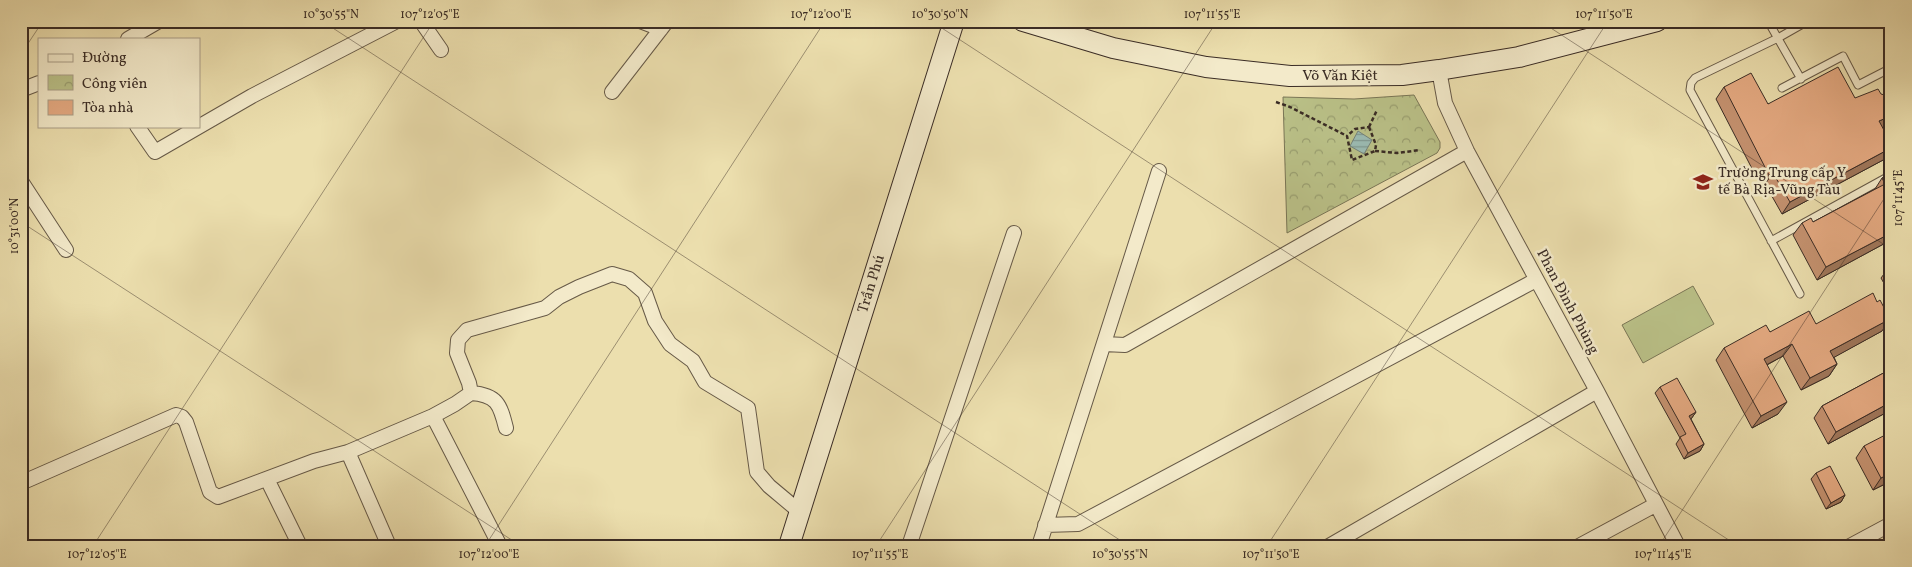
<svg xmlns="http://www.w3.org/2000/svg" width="1912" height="567" font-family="Vollkorn,serif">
<defs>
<pattern id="park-crowns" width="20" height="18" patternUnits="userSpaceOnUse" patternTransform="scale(1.25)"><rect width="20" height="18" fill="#bac188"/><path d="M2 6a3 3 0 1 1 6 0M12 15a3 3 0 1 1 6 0" fill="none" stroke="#989d6f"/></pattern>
<pattern id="water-rules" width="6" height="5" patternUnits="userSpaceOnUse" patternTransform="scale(1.25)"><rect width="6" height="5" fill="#9bbbb3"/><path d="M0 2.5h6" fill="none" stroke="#7f9891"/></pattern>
</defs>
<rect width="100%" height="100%" fill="#ecdfae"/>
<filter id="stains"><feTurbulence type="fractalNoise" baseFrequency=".004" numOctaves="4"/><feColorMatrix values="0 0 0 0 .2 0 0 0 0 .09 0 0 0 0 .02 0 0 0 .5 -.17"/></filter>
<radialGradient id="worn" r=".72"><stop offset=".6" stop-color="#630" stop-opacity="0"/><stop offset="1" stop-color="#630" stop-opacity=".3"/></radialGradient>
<path fill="#bac188" stroke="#7a7656" d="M1693,286L1714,324L1643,363L1622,325Z"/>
<path fill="url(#park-crowns)" stroke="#7a7656" d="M1414,95L1440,142V148L1437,153L1287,233L1283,97L1354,99Z"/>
<path fill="url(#water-rules)" stroke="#74827a" d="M1358,131L1372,140L1364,154L1350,146Z"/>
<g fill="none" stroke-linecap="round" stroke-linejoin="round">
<defs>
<path id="lane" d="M1768,21L1801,79
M1782,88L1843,56L1858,85L1891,68
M1771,241L1891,175
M1800,294L1690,90L1691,83L1695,78L1778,38L1808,21"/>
<path id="street" d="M421,21L441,50
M640,21L661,29
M128,39L159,21
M1439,70L1445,103L1467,151L1597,391L1678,546
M21,90L39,83
M612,92L667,21
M137,126L155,152L252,96L397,21
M21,181L66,250
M1104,344L1125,345L1467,151
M471,393L469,383L457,353L458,340L467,330L545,308L559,297L579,287L612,274L629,279L645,293L655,321L670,344L693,361L705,382L748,408L757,472L769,486L800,512
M433,416L500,546
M348,452L389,546
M267,479L300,546
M21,483L176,415L182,417L186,422L210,492L218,497L314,461L348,452L433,416L455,404L471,393C497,395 500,404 506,428
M1045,525L1078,524L1536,280
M909,546L1014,233
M1039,546L1159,171
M1329,546L1597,391
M1579,546L1655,505
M1850,546L1891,524"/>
<path id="secondary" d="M1023,21L1113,48L1206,67L1290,76L1402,75L1439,70L1519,57L1657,21
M789,546L954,21"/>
</defs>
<use href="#lane" stroke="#665947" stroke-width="9"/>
<use href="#street" stroke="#665947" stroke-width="16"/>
<use href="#secondary" stroke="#3a2c25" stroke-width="22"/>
<path stroke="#3a2c25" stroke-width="2.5" stroke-dasharray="4 2.5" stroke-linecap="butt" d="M1276,102L1290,107L1347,136
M1369,127L1376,145L1375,151L1352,160L1347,136L1355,129Z
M1369,127L1377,110
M1375,151L1397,153L1420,150"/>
<use href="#lane" stroke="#f3eaca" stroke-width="7"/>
<use href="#street" stroke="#f3eaca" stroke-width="14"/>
<use href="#secondary" stroke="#f3eaca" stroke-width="20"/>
</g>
<path fill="#c59270" stroke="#3a2c25" d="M1724,87L1768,104L1855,98L1887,126L1883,128L1891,143V150L1885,159L1782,214L1765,184L1761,186L1716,99Z
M1891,174V240L1817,280L1793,235L1802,223L1813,222L1875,189L1882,178Z
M1890,266H1891V296L1881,278Z
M1816,324L1882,331L1834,357L1837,364L1829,376L1801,390L1783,356L1767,365L1778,414L1752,428L1716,360L1724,348L1770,332Z
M1891,369V410L1828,444L1814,418L1822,406Z
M1660,387L1696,412L1691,419L1704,444L1700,451L1684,459L1676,444L1680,438L1655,393Z
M1864,446L1891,481L1873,490L1856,458Z
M1816,473L1845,495L1841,502L1826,509L1811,479Z"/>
<path fill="#a0775b" stroke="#3a2c25" d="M1891,116V121L1887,126L1871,132L1879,121Z
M1891,148V150L1885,159L1782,214L1790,202Z
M1773,173L1765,184L1761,186L1769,175Z
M1891,233V240L1817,280L1826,267Z
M1890,319L1882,331L1822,364L1830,351Z
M1792,344L1783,356L1755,371L1764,359Z
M1837,364L1829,376L1801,390L1810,378Z
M1787,402L1778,414L1752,428L1761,416Z
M1891,402V410L1828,444L1836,432Z
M1696,412L1691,419L1684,422L1689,416Z
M1704,444L1700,451L1684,459L1688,453Z
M1891,473V481L1873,490L1881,478Z
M1845,495L1841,502L1826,509L1831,503Z"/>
<path fill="#e5aa82" stroke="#3a2c25" d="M1838,67L1855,98L1878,89L1881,94L1891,97V116L1879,121L1891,143V148L1790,202L1773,173L1769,175L1724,87L1751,73L1768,104Z
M1891,174V233L1826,267L1802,223L1811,218L1813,222L1885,184L1882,178Z
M1873,293L1877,302L1880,300L1890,319L1830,351L1837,364L1810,378L1792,344L1764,359L1787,402L1761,416L1724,348L1766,325L1770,332L1809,311L1816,324Z
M1891,369V402L1836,432L1822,406Z
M1677,378L1696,412L1689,416L1704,444L1688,453L1680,437L1686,434L1660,387Z
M1891,432V473L1881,478L1864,446Z
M1830,466L1845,495L1831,503L1816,473Z"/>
<path fill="none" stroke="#3a2c25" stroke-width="1" stroke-opacity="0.45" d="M322,21L1129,546M931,21L1738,546M1540,21L1891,249M21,54L43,21M21,222L521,546M93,546L434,21M485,546L825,21M876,546L1217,21M1267,546L1608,21M1659,546L1891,188"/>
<defs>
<symbol id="university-bare" viewBox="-9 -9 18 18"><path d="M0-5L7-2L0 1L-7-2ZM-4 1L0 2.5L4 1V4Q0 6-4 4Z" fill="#8f2418" stroke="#f3eaca" stroke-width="2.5" paint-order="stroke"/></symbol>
</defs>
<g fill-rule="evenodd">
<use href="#university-bare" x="1689" y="168" width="28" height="28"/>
</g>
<g text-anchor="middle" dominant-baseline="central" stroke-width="5" stroke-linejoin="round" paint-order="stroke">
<g font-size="15" fill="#3a2c25" stroke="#f3eaca">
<text x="1340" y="76">Võ Văn Kiệt</text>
<text transform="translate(872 284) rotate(-73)">Trần Phú</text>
<text transform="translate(1567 302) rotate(62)">Phan Đình Phùng</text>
</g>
<g font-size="15" fill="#3a2c25" stroke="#f3eaca" text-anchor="start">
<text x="1718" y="173">Trường Trung cấp Y<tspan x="1718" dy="17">tế Bà Rịa-Vũng Tàu</tspan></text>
</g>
</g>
<rect width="1912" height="567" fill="none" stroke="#ecdfae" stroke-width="55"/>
<rect x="38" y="38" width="162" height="90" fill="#f3eaca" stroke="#a99e88"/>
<rect x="48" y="54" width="25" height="8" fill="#f3eaca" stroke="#a99e88"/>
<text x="82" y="62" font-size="15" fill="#3a2c25">Đường</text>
<rect x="48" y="75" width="25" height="15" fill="url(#park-crowns)" stroke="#a99e88"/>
<text x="82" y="88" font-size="15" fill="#3a2c25">Công viên</text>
<rect x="48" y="100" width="25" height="15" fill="#e5aa82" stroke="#a99e88"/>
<text x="82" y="112" font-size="15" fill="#3a2c25">Tòa nhà</text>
<rect x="28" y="28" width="1856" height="512" fill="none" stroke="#3a2c25" stroke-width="2"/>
<g font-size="12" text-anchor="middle" fill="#3a2c25">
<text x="331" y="18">10°30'55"N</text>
<text x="430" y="18">107°12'05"E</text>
<text x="821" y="18">107°12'00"E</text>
<text x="940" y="18">10°30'50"N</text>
<text x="1212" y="18">107°11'55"E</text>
<text x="1604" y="18">107°11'50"E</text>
<text transform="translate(1898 198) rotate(-90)" y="4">107°11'45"E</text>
<text transform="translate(14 226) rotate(-90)" y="4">10°31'00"N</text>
<text x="97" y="558">107°12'05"E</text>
<text x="489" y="558">107°12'00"E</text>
<text x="880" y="558">107°11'55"E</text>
<text x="1120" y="558">10°30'55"N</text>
<text x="1271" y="558">107°11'50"E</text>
<text x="1663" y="558">107°11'45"E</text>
</g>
<rect width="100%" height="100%" filter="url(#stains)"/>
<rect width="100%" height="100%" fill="url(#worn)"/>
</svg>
